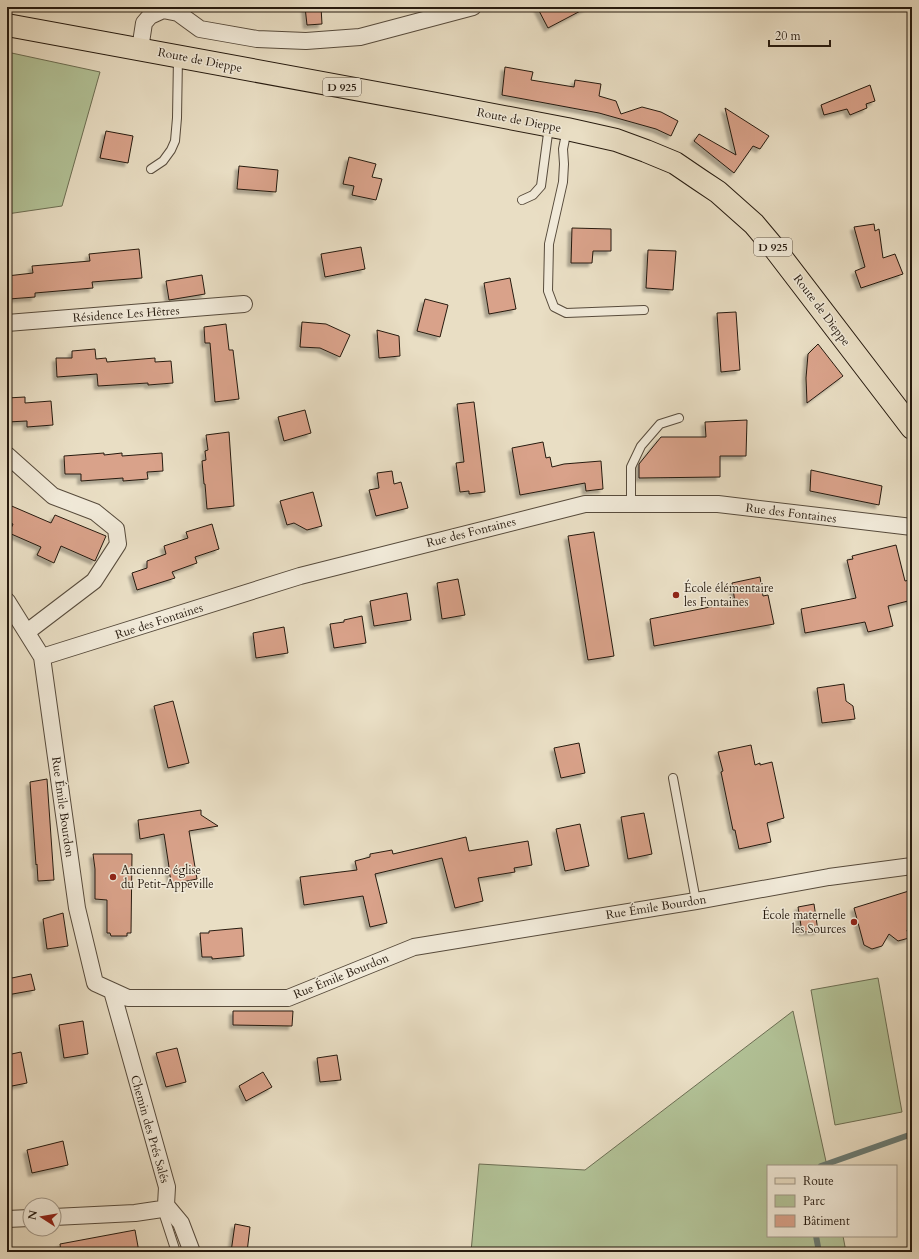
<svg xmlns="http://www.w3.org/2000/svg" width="919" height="1259" font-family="Cardo,serif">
<defs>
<filter id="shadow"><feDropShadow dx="-3.5" dy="3.5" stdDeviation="1" flood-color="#0004"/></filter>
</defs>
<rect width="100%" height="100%" fill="#e9dec4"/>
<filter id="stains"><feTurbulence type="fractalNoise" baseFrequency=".005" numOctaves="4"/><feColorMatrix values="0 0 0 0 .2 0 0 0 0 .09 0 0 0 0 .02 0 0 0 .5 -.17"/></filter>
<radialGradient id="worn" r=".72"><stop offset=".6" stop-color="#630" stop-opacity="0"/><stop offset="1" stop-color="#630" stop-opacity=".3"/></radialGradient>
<path fill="#b2c297" stroke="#6c6e53" d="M7,52L100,72L62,206L7,214Z
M878,978L902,1112L835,1125L811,990Z
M793,1011L827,1166H768V1236H843L846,1252H471L479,1164L585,1170Z"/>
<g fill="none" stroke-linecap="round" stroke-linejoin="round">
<path stroke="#6a7b74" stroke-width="6" d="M821,1166L912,1134
M816,1236L819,1252"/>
</g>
<path fill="#d9a28a" stroke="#261a0f" filter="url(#shadow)" d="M305,7H321L322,24L307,25Z
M537,7H588L548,28Z
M505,67L533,72L531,80L574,87L575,80L601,84L599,96L616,101L621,114L642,107L661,112L678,121L671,136L656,129L599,113L502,95Z
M870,85L875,101L866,104L867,108L850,115L847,109L824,115L821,105Z
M725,108L769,136L760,149L753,146L734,173L694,141L699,134L736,155Z
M106,131L133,136L128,163L100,158Z
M349,157L376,164L372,177L382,179L376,200L352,195L354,186L343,184Z
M239,166L278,170L276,192L237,189Z
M874,224L875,231L879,229L883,258L895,254L903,274L861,288L855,271L865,267L854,227Z
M572,228L611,229V251H593L592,263H571Z
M361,247L365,269L325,277L321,254Z
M139,249L142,278L92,282L93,288L35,293V297L9,299L7,276L33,273L32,266L90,261L89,254Z
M648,250L676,251L673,290L646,288Z
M202,275L205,294L169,300L166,281Z
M510,278L516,309L489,314L484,283Z
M425,299L448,305L440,337L417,331Z
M736,312L740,370L721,372L717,313Z
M302,322L326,324L350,335L340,357L320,348L300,347Z
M226,324L229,350H233L239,399L215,402L210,343H205L204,327Z
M377,330L399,336L400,356L379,358Z
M818,344L843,376L807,403L806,378L808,354Z
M95,349L96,359L106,358L107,362L155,358V362L171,361L173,383L148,385V383L98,386L97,374L57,377L56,358H72V351Z
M25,397V403L51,401L53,425L27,427V421L7,422V398Z
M474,402L485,492L469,494V491L460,492L456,463L464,462L457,404Z
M305,410L311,433L284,441L278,417Z
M747,420L746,456H720V477L639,478V464L661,437H706L705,422Z
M229,432L234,506L207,509L205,484H204L202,461L206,460L205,451L208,450L206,435Z
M543,442L546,458L550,457L552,467L564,464L601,461L603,489L586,491L585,483L520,495L512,448Z
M104,453V455L122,453V456L162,453L163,471L147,472L148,479L123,481V478L81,481V474H65L64,456Z
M811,470L882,486L879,505L810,491Z
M392,471L394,484L401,482L408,508L376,516L369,490L379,488L377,473Z
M313,492L322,526L307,530L294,523L287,525L280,501Z
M7,504L51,523L55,515L106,536L95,561L61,546L54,563L37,555L41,547L9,533L13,524L7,522Z
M212,524L219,549L195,557L197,563L172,572L175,578L137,590L132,573L147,568V561L166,554L164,546L188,538L186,532Z
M594,532L614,656L588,660L568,536Z
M896,545L905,581L909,580L912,592V600L888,606L893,626L868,632L865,622L805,633L801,609L856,598L847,560L853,559L852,556Z
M760,577L763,596L768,595L774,624L654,646L650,619L735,602L732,583Z
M458,579L465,615L442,619L437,583Z
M407,593L411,620L374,626L370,601Z
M362,616L366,643L334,648L330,624L344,622V620Z
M284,627L288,653L256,658L253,633Z
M844,684L846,701L853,706L855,719L822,723L817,688Z
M173,701L189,763L168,768L154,706Z
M579,743L585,773L561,778L554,748Z
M751,745L755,765L760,763V765L772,762L784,818L767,823L771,842L739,849L735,830H733L721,772L723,771L718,752Z
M47,779L54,880L38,881L37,864L36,865L30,782Z
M201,810V815L218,826L189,831L197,879L172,884L168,867H169L164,834L140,839L138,820Z
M644,813L652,854L628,859L621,817Z
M580,824L589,866L565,871L556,829Z
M466,837L469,851L528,841L532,865L514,868L515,872L478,878L483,901L455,908L442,858L375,874L387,923L370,927L363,896L304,905L300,877L357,870L355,861L370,857V854L392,850L393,854Z
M93,854H132L131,933H127V936H111L110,933H107V900L95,899V869Z
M912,890V929L907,930L909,938L898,941L889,934L882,946L872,949L864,945L854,908Z
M814,904L818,931L802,932L798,907Z
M63,913L68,946L47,949L43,919Z
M242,928L244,956L212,959V957H202L200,933H209V931Z
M31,974L35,990L7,995V979Z
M233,1011H293L292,1026L233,1025Z
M83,1021L88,1054L64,1058L59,1025Z
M177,1048L186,1082L166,1087L156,1053Z
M21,1052L27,1083L7,1087V1055Z
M337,1055L341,1080L320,1082L317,1058Z
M263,1072L272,1087L246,1101L239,1086Z
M63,1141L68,1165L32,1173L27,1150Z
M235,1224L250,1227L247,1252H231Z
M135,1230L139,1252H61L60,1244Z"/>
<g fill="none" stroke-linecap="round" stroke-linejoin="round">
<defs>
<path id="lane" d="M567,129L563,149L564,164L563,182L549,244L548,291L554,307L566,313L644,310
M151,169L163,161L171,150L175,141L177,118L178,57
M522,200L533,195L541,186L549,126
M631,504V467L641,446L660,424L679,418
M673,778L696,901
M162,1209L176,1252"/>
<path id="street" d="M140,49L144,23L150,16L163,10L178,13L200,29L257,39L306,41L360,37L473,7
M7,323L244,304
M7,455L53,496L95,512L116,529L118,544L94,581L27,632
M7,601L42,657L77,908L95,983L128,998H288L414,947L696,901L829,877L912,866
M42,657L300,576L585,504H718L912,527
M166,1205L181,1223L192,1252
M54,1217L135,1213L162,1209L166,1205L167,1187L112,991
M7,1219L30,1218"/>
<path id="primary" d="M7,25L431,103L567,129L616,140L646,151L675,163L700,180L718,192L754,224L775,249L912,428"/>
</defs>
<use href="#lane" stroke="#574b3c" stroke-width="10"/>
<use href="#street" stroke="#574b3c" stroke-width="18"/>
<use href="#primary" stroke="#261a0f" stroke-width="24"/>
<use href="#lane" stroke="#f1ead9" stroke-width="8"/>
<use href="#street" stroke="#f1ead9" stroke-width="16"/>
<use href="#primary" stroke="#e9dec4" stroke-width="22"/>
<defs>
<path id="rail" d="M910,7L912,10"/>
</defs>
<use href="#rail" stroke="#261a0f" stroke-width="4.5"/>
<use href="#rail" stroke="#f1ead9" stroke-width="3" stroke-dasharray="9" stroke-linecap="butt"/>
</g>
<g fill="#8f2418" stroke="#f1ead9" stroke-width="1.5">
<circle cx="676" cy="595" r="4"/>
<circle cx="113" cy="877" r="4"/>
<circle cx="854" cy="922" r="4"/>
</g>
<g text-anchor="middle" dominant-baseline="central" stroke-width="3" stroke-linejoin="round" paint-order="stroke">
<g fill="#f1ead9" stroke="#63584c" stroke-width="1">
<rect x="323" y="78" width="38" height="18" rx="3"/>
<rect x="754" y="238" width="38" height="18" rx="3"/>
</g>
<g font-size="11" font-weight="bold" fill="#261a0f">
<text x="342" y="87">D 925</text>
<text x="773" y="247">D 925</text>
</g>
<g font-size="12" fill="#261a0f" stroke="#f1ead9">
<text transform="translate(200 60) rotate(11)">Route de Dieppe</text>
<text transform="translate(519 120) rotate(11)">Route de Dieppe</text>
<text transform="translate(822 310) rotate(53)">Route de Dieppe</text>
<text transform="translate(126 314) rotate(-4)">Résidence Les Hêtres</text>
<text transform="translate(791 513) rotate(7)">Rue des Fontaines</text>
<text transform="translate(471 532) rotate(-14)">Rue des Fontaines</text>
<text transform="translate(159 621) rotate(-18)">Rue des Fontaines</text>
<text transform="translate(63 807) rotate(82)">Rue Émile Bourdon</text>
<text transform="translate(656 907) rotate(-9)">Rue Émile Bourdon</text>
<text transform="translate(341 976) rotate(-22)">Rue Émile Bourdon</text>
<text transform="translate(150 1129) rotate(74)">Chemin des Prés Salés</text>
</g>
<g font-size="12" fill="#261a0f" stroke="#f1ead9" text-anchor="start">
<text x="684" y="588">École élémentaire<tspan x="684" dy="14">les Fontaines</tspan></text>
<text x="121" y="870">Ancienne église<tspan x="121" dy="14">du Petit-Appeville</tspan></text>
<text x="846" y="915" text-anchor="end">École maternelle<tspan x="846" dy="14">les Sources</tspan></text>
</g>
</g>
<rect width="919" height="1259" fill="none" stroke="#e9dec4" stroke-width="24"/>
<rect x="8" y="8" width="903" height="1243" fill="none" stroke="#261a0f" stroke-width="2"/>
<rect x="12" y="12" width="895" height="1235" fill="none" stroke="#261a0f"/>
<rect x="767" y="1165" width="130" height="72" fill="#f1ead9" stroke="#a09788"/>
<rect x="775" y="1178" width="20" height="6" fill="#e9dec4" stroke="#a09788"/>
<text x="803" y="1185" font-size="12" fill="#261a0f">Route</text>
<rect x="775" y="1195" width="20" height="12" fill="#b2c297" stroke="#a09788"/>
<text x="803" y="1205" font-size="12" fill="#261a0f">Parc</text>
<rect x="775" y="1215" width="20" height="12" fill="#d9a28a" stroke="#a09788"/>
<text x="803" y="1225" font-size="12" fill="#261a0f">Bâtiment</text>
<g transform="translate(42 1217) rotate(282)"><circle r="19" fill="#f1ead9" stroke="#a09788"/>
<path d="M0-3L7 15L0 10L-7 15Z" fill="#8f2418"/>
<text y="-6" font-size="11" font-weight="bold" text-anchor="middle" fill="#261a0f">N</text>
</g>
<path d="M769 40v6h61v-6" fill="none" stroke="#261a0f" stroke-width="2"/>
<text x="775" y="40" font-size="12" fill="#261a0f" stroke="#f1ead9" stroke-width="3" paint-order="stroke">20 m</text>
<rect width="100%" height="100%" filter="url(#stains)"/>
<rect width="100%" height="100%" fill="url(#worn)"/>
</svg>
